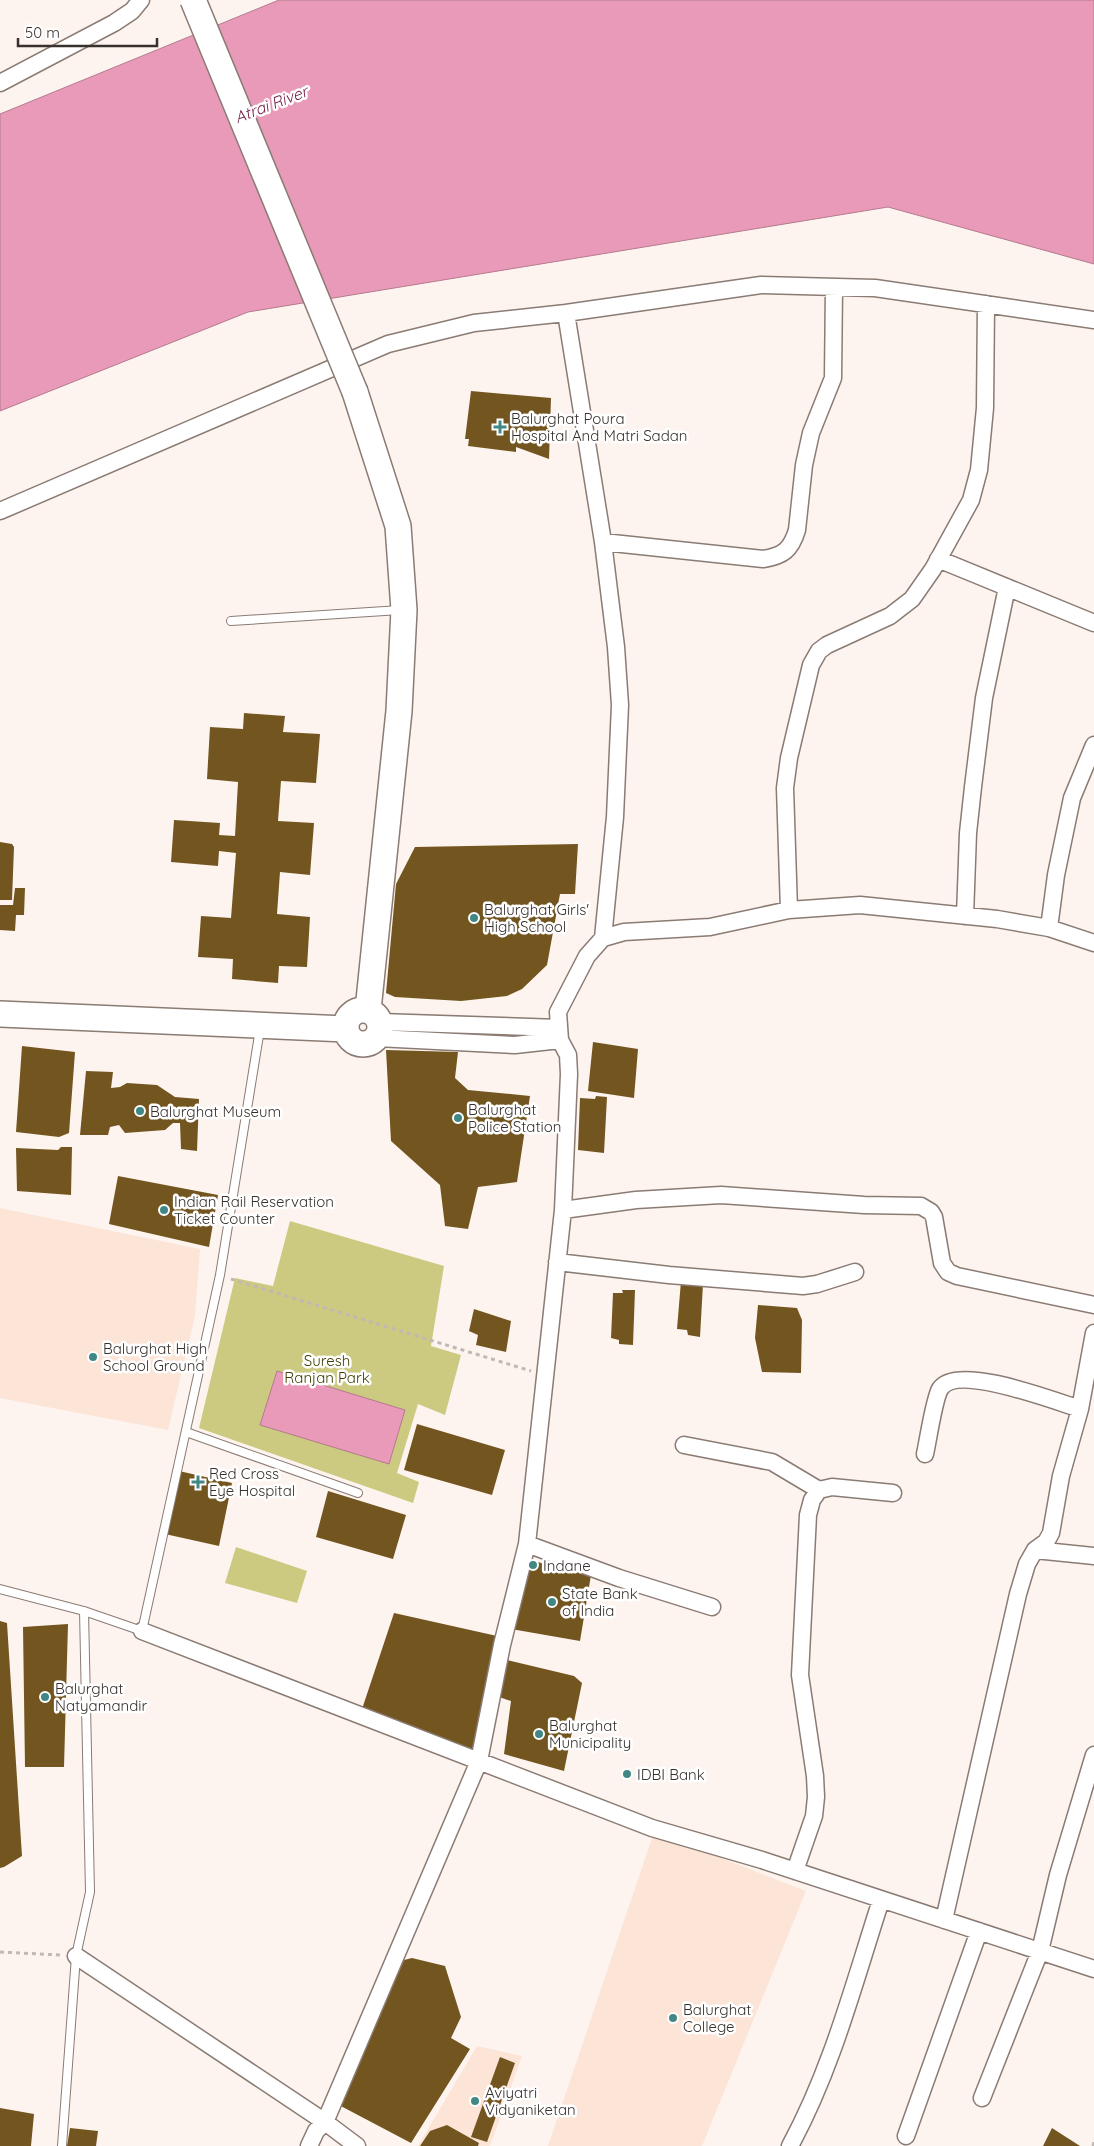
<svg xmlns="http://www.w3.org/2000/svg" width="1094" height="2146" font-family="Quicksand,sans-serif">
<rect width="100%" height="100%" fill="#fef4ef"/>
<path fill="#fce4d7" d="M0,1208L200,1249L195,1316L168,1430L0,1398Z
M654,1832L806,1891L702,2146H548Z
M477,2046L522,2056L490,2146H418Z"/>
<path fill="#ccca80" d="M290,1221L444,1266L431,1346L461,1355L445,1415L418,1404L397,1473L419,1482L413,1503L199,1428L235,1278L273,1286Z
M236,1547L307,1571L297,1603L225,1583Z"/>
<path fill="#e99ab8" stroke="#b47a8e" d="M279,0H1094V264L888,207L248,312L0,411V114Z
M277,1371L405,1410L389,1464L260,1425Z"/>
<path fill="#73551f" d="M471,391L551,398L549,459L516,447V452L468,446L469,439H465Z
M244,713L285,716L283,732L320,734L316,783L281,781L278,821L314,823L310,875L280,872L277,914L310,917L307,967L279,966L278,983L232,979L233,959L198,957L201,916L231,918L236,853L219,851L218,866L171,862L174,820L220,823L219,835L235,836L238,782L207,779L210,727L243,729Z
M0,842L12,844L14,847L12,900H0Z
M578,844L575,894H560L547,965L522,989L507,996L461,1001L395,997L386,993L396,884L415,847Z
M15,888H25L24,915H16L15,931L0,930V905H13Z
M593,1042L638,1049L634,1098L588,1091Z
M22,1046L75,1052L69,1133L59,1137L16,1132Z
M386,1050L458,1052L455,1078L468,1090L530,1096L517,1182L478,1187L468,1229L445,1226L440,1185L391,1141Z
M86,1071L113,1072L111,1088L120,1087L127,1083L157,1085L175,1097L199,1099L197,1151L181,1149L180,1123H173L165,1130L125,1133L119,1125L110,1127L108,1135H80Z
M596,1096L607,1097L604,1153L578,1150L580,1098L595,1099Z
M61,1147H72L71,1195L17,1191L16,1148L58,1150Z
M118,1176L218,1195L209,1247L109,1224Z
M681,1281L703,1284L700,1337L688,1335L687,1330L677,1329Z
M622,1290H635L633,1345L619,1344V1340L611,1338L613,1293H623Z
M758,1305L797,1308L802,1320L801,1373L762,1372L755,1338Z
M474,1309L511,1321L506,1352L476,1345L478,1335L469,1331Z
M417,1424L505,1450L492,1495L404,1470Z
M179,1471L232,1483L219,1546L165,1534Z
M328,1491L406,1515L393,1559L316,1537Z
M529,1560L591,1575L580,1641L511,1629Z
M394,1613L497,1636L476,1755L362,1709Z
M0,1621L7,1623L22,1856L4,1867L0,1868Z
M68,1624L64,1767H25L23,1627Z
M507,1660L574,1676L582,1683L564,1771L504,1754L511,1701L499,1697Z
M412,1958L445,1966L461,2017L451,2038L470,2049L411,2143L337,2104L404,1960Z
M500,2057L515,2063L487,2142L471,2137Z
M0,2108L34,2114L31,2146H0Z
M447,2125L479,2143L478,2146H420L430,2131Z
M70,2128L98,2131L96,2146H67Z
M1052,2128L1080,2146H1043Z"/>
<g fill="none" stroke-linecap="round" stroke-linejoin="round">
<defs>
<path id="lane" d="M231,621L400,610
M186,1432L358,1493
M0,1589L84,1611L142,1631L220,1275L260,1029
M62,2146L76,1956L90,1892L84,1611"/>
<path id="street" d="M0,83L114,23L132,11L141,0
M566,313L603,542L616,647L620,705L615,817L603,938
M0,511L388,344L474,323L566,313L761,285L875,288L1094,320
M603,542L763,559C783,556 791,550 797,530L804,465L811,433L833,378L834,287
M938,559L1094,623
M789,910L785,788L789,758L811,665L819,651L827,645L890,616L912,599L933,569L971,500L979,470L985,408L986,304
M965,916L968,833L973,787L984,698L1007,587
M1049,928L1056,875L1072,798L1094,745
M380,1022L559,1028
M377,1038L515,1045L560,1040
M563,1210L636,1200L721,1195L864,1205L921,1206L931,1212L934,1217L942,1263L948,1272L957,1276L1094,1305
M557,1262L669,1275L803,1286L817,1284L855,1272
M684,1445L772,1462L819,1490
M925,1454C928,1441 934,1399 940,1389C956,1363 1055,1401 1080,1409
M527,1544L619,1578L712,1607
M1035,1550L1094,1556
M142,1631L652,1828L762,1860L1094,1969
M795,1871L814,1816L816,1797L815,1776L800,1675L808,1515L812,1500L819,1490L832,1487L893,1493
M944,1920L1018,1594L1027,1564L1035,1550L1046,1542L1051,1533L1061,1476L1080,1409L1094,1333
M76,1956L325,2122L357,2146
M982,2098L1040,1951L1058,1875L1094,1755
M906,2136L979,1931
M309,2146L316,2131L325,2122L479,1761L502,1645L527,1544L563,1210L569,1074L568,1055L560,1040L558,1012L587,956L603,938L624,932L710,927L789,910L860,905L997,919L1049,928L1094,943
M790,2146C832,2069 854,1983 881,1900"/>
<path id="primary" d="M355,392L398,526L404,610L399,711L368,1010
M346 1027a17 17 0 1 1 34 0a17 17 0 1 1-34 0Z
M0,1014L346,1029"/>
</defs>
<use href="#lane" stroke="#8a7b73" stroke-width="10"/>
<use href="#street" stroke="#8a7b73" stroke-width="19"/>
<use href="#primary" stroke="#8a7b73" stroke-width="28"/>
<path stroke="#c1b8b4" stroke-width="3" stroke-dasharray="4 4" stroke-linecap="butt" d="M231,1279L531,1371
M0,1952L60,1955
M1093,2146L1094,2142"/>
<use href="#lane" stroke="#fff" stroke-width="8"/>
<use href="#street" stroke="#fff" stroke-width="16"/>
<use href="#primary" stroke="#fff" stroke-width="25"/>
<defs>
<path id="primary-bridge" d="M193,0L355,392"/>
</defs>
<use href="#primary-bridge" stroke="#8a7b73" stroke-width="28" stroke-linecap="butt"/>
<use href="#primary-bridge" stroke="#fff" stroke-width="25"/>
</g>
<g fill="#418885" stroke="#fff" stroke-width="2">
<path d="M497.5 419.5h5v5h5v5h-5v5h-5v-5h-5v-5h5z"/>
<circle cx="474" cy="918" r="5"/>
<circle cx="140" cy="1111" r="5"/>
<circle cx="458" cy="1118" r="5"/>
<circle cx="164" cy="1210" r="5"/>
<circle cx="93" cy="1357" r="5"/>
<path d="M195.5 1474.5h5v5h5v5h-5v5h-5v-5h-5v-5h5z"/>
<circle cx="533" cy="1565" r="5"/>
<circle cx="552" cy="1602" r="5"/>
<circle cx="45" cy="1697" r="5"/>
<circle cx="539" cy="1734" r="5"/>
<circle cx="627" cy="1774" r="5"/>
<circle cx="673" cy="2018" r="5"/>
<circle cx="475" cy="2101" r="5"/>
</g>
<g text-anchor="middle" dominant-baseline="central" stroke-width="5" stroke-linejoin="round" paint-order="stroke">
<g font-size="15" fill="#37302d" stroke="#fff" text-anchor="start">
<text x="511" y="418">Balurghat Poura<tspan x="511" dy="17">Hospital And Matri Sadan</tspan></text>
<text x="484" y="909">Balurghat Girls'<tspan x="484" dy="17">High School</tspan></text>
<text x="468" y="1109">Balurghat<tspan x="468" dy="17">Police Station</tspan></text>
<text x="150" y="1111">Balurghat Museum</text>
<text x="174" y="1201">Indian Rail Reservation<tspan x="174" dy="17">Ticket Counter</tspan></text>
<text x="103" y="1348">Balurghat High<tspan x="103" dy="17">School Ground</tspan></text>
<text x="209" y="1473">Red Cross<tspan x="209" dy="17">Eye Hospital</tspan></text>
<text x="543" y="1565">Indane</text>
<text x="562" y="1593">State Bank<tspan x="562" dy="17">of India</tspan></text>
<text x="55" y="1688">Balurghat<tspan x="55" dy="17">Natyamandir</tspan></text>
<text x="549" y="1725">Balurghat<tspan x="549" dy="17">Municipality</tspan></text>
<text x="637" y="1774">IDBI Bank</text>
<text x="683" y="2009">Balurghat<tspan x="683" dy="17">College</tspan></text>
<text x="485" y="2092">Aviyatri<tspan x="485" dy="17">Vidyaniketan</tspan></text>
</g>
<g font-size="15" fill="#413e00" stroke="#fff">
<text x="327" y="1360">Suresh<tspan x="327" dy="17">Ranjan Park</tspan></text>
</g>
<g font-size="16" font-style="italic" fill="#751b47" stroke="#fff">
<text transform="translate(271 104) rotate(-21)">Atrai River</text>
</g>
</g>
<path d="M18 38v8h139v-8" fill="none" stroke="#37302d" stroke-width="2.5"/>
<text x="25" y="38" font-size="15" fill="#37302d" stroke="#ffffff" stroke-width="4" paint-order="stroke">50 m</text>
</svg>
